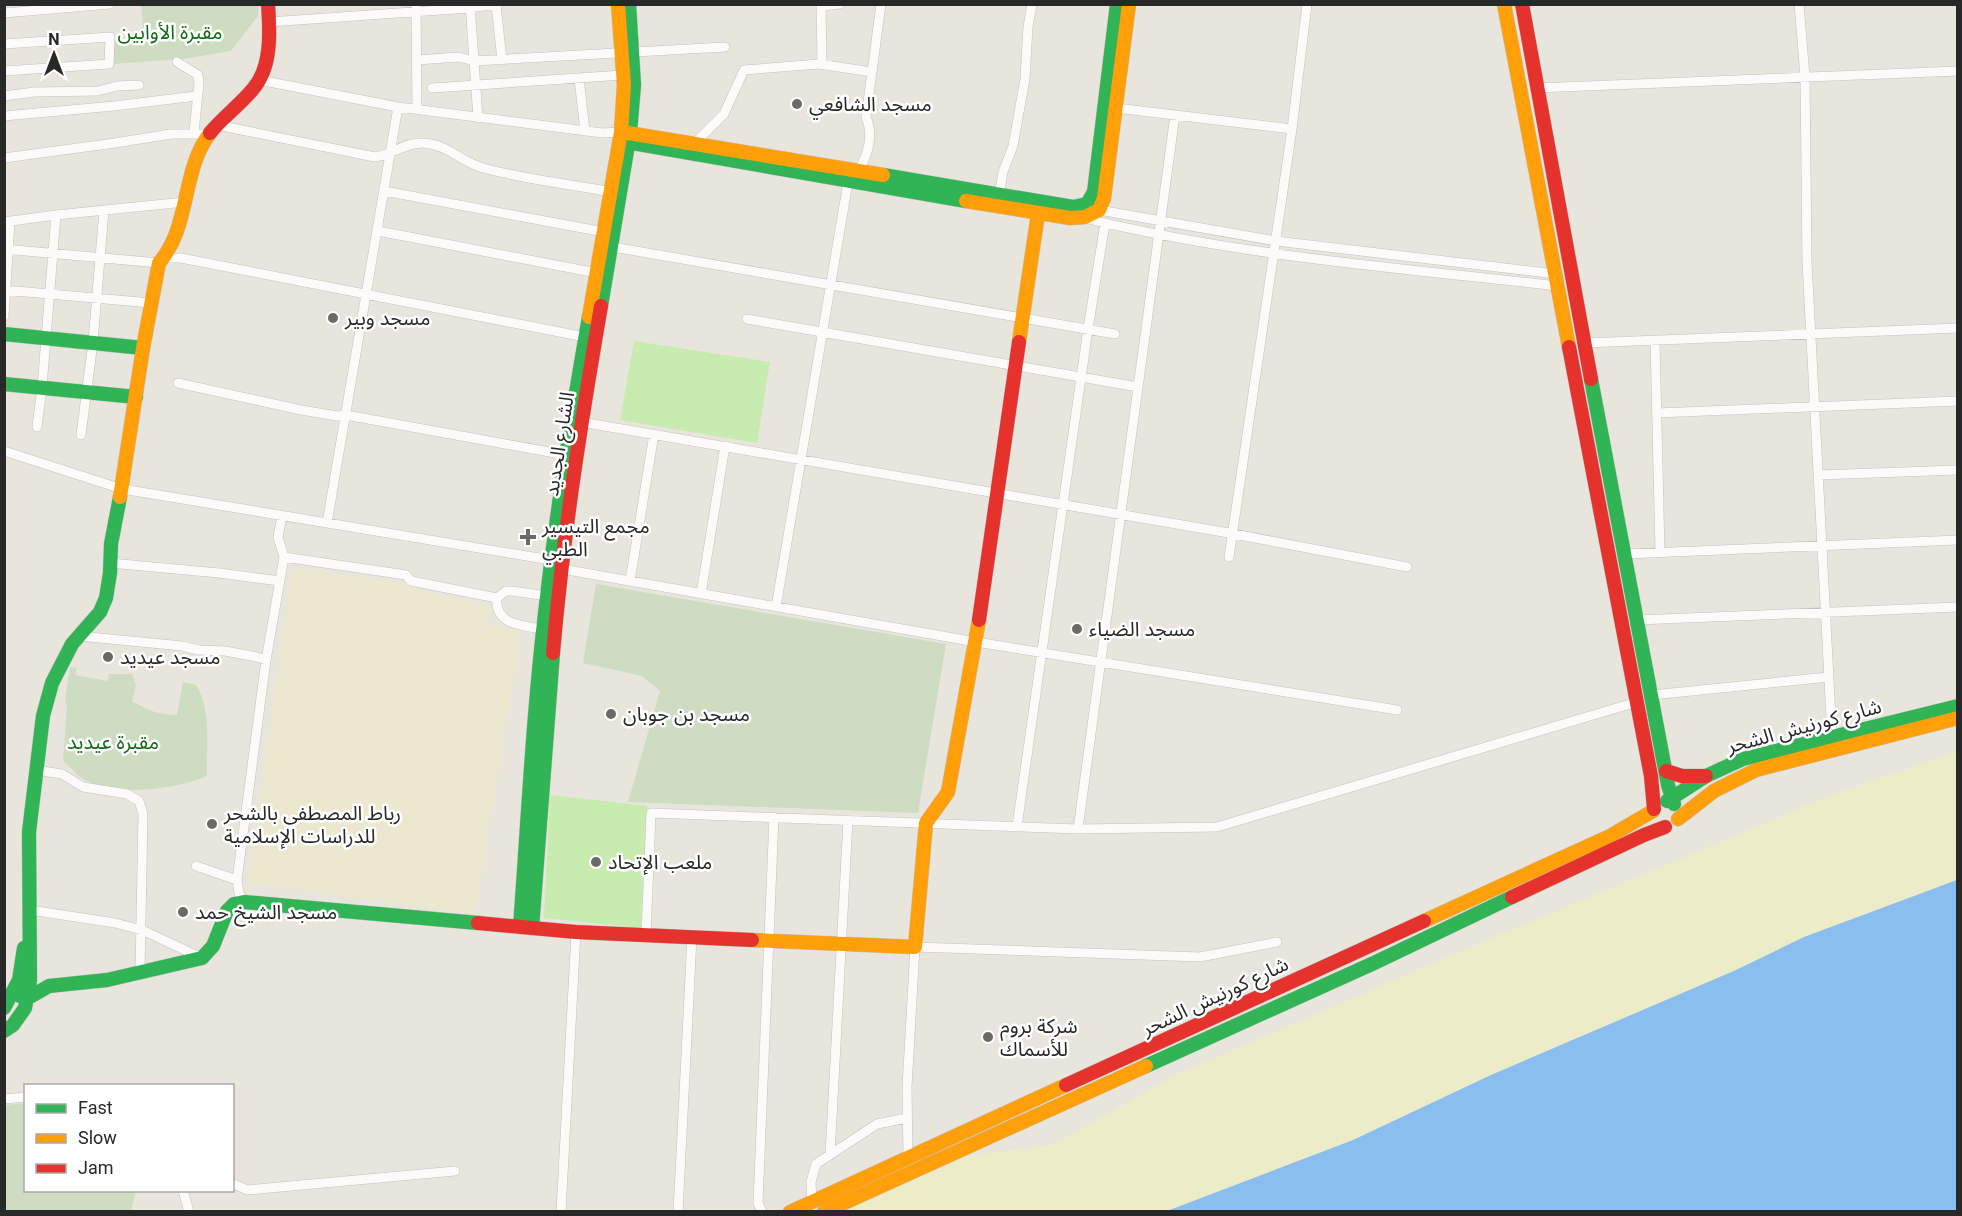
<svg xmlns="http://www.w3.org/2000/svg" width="1962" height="1216" font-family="Roboto,'Noto Sans Arabic',sans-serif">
<rect width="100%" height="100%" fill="#e8e5dc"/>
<path fill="#ece8cf" d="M292,568L415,585L424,592L492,607L488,625L522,630L475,914L247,883Z"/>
<path fill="#ecedc8" d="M1957,752V880L1804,937L1736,970L1491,1075L1353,1140L1167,1211L844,1212L857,1201L936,1160L1052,1145L1103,1117L1171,1077L1459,952L1837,793Z"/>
<path fill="#ceddc2" d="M141,5H258V16L231,51L183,59L114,64V41L127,40L143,27Z
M596,584L946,644L918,813L628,802L660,691L642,676L583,663Z
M70,667L77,668L75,675L108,681L109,674H132L136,685L132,701C147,710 159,715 177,715L183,682L196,685C212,710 206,747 207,776C174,790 115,797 83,779C76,775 69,766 63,760L67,707L65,701Z
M25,1103L26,1190L136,1191L131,1211H5V1105Z"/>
<path fill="#c8ebaf" d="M634,341L770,362L757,443L620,420Z
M550,795L647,806L641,928L544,918Z"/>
<path fill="#8abeef" d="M1957,880V1211H1167L1353,1140L1491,1075L1736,970L1804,937Z"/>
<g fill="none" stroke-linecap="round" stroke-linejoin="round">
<defs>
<path id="street" d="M416,4L417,110
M470,4L478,118
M821,4L822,64
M1799,4L1805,77L1807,262L1832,737
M496,5L502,60
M822,6L840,4
M4,13L110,4
M269,22L469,8L498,4
M4,44L110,37L109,64L4,71
M417,60L459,57L474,61L725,47
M177,62L198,75L199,83L194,132
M579,78L585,131
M259,80L398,107L602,133L621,132
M432,88L623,75
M1536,88L1958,71
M4,96L34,92L98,91L117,86L139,85
M1116,108L1292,129
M4,116L114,106L196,96
M217,125L375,157C392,155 406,142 423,143C447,144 461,162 483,168C524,179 568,184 611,192
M695,143L724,114L744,70L819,64L872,72
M4,158L115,143L171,134H209
M858,172C868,154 874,136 866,117L881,4
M384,191L604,232
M999,196L1003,172L1013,146L1025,79L1028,27L1032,4
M1099,210L1276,241L1556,274
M1084,218C1239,256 1400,268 1558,286
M4,222L56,215L185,202
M378,231L597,273
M607,246L1115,334
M4,249L159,263
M165,258H181L585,337
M4,290L151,303
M4,316L10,222
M747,319L1138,387
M1655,341L1660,552
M1584,343L1958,328
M178,383L301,410L337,416L346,415L566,455
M1657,413L1958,401
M581,422L1229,533L1407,567
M37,427L42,387L56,215
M81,435L93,342L104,210
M4,451L122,489L551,560
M1818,475L1958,470
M327,523L398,107
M1625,554L1958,540
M284,557L406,575L411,581L497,598L506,591H512L547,596
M1229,557L1292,129L1307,4
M110,563L219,573L280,581
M556,568L976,642L1397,710
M630,581L654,434
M701,594L725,446
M497,598C494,625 524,626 543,629
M776,607L848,182
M1637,620L1958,607
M79,636L182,646L199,650L225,651L257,657L266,660
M1652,695L1828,677
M35,770L62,774L83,787L127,794L139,801L143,814L140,972
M1017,826L1088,329L1105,223
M1078,829L1175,115
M196,866L237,880
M244,902L239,893L237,880L266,660L284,557L278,537L282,516
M30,910L115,923L142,930L202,958
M646,935L651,813L1078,829L1217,827L1637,702
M4,1099L26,1097
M830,1155L848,820
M908,1157L907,1087L915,947L1200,957L1277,942
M232,1183L247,1190L455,1171
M183,1190L189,1212
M812,1202L811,1182L816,1164L877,1124L907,1118
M561,1212L576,932
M678,1212L692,937
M762,1212L758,1203L774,817"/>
<path id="fast" d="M621,141L966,201
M883,175L1073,207L1087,204L1094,192L1117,4
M601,306L630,133L634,85L629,4
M4,334L143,348
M1591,379L1668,785L1674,804
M4,384L136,397
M1667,801L1706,776L1743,759L1958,706
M520,927C528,820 533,712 546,605C557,509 572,413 589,317
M532,928L553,653
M15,992L20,996L28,998L49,986L107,980L202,958L213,946L227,911L234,904L244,902L478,923
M4,1008L19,980L24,948
M4,1031L13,1025L25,1008L30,980L29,832L43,716L52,683L72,644L100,612L106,598L110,573L111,544L120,497
M1146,1066L1374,963L1512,897"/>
<path id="slow" d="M1504,4L1569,347
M622,132L883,175
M966,201L1070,218L1085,217L1099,210L1104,198L1129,4
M589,317L621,132L624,85L618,4
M1019,342L1038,214
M120,497L143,348L159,263C191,226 181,171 210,133
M1678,819L1714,791L1756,770L1958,718
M1424,921L1610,836L1653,811
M752,940L915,947L926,823L948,792L979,620
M790,1212L1066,1085
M824,1212L1146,1066"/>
<path id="jam" d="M1522,4L1591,379
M210,133C223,117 240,105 253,89C272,67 270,32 268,4
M1569,347L1651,776L1654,809
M979,620L1019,342
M553,653C563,536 581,422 601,306
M1666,771L1682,776H1706
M1512,897L1644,835L1665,827
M478,923L576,932L752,940
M1066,1085L1424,921"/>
</defs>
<use href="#street" stroke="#c4c3c2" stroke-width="10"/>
<use href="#fast" stroke="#c4c3c2" stroke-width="15"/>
<use href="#slow" stroke="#c4c3c2" stroke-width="15"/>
<use href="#jam" stroke="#c4c3c2" stroke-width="15"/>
<use href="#street" stroke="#fcfbfa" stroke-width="9"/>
<use href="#fast" stroke="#30b455" stroke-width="14"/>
<use href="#slow" stroke="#ff9f0a" stroke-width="14"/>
<use href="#jam" stroke="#e5322d" stroke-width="14"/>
</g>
<g fill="#6b6a67" stroke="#fff" stroke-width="2">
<circle cx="797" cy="104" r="6"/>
<circle cx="333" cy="318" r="6"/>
<path d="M525 528h6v6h6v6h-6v6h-6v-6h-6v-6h6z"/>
<circle cx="1077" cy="629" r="6"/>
<circle cx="108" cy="657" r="6"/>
<circle cx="611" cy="714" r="6"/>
<circle cx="212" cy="824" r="6"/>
<circle cx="596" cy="862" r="6"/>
<circle cx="183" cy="912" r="6"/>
<circle cx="988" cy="1037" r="6"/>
</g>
<g text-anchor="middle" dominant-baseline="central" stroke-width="5" stroke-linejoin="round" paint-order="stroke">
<g font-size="20" fill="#146915" stroke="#fff">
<text x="170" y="32">مقبرة الأوابين</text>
<text x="113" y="742">مقبرة عيديد</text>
</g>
<g font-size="20" fill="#282828" stroke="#fff" text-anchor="start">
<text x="809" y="104">مسجد الشافعي</text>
<text x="345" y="318">مسجد وبير</text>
<text x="542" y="526">مجمع التيسير<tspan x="542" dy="23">الطبي</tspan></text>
<text x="1089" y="629">مسجد الضياء</text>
<text x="120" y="657">مسجد عيديد</text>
<text x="623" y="714">مسجد بن جوبان</text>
<text x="224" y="813">رباط المصطفى بالشحر<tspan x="224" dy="23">للدراسات الإسلامية</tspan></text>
<text x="608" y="862">ملعب الإتحاد</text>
<text x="195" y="912">مسجد الشيخ حمد</text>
<text x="1000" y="1026">شركة بروم<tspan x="1000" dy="23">للأسماك</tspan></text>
</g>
<g font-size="20" fill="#282828" stroke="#fff">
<text transform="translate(559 444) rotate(-81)">الشارع الجديد</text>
<text transform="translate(1804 726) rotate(-15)">شارع كورنيش الشحر</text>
<text transform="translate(1215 996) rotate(-25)">شارع كورنيش الشحر</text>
</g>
</g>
<rect width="1962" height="1216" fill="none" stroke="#282828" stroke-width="12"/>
<rect x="24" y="1084" width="210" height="108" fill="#ffffff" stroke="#a9a9a9" stroke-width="1.5"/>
<rect x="36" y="1104" width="30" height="9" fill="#30b455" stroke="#a9a9a9" stroke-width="1.5"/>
<text x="78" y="1114" font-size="18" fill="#282828">Fast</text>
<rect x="36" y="1134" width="30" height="9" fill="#ff9f0a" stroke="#a9a9a9" stroke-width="1.5"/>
<text x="78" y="1144" font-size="18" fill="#282828">Slow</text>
<rect x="36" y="1164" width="30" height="9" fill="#e5322d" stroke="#a9a9a9" stroke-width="1.5"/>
<text x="78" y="1174" font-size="18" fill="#282828">Jam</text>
<g transform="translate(54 54)" stroke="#ffffff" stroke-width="4.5" paint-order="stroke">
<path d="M0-4.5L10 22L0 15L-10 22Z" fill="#282828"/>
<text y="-9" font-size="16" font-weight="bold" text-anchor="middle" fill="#282828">N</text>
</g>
</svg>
